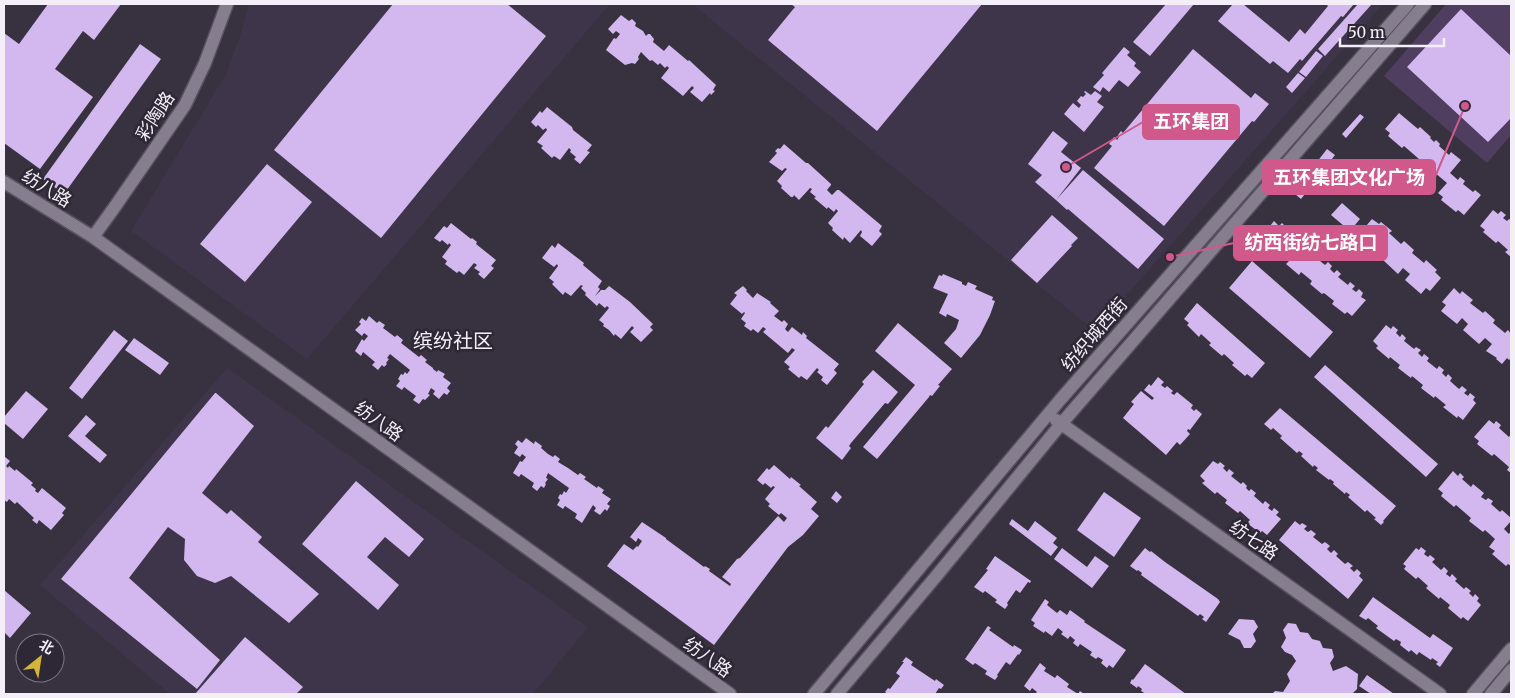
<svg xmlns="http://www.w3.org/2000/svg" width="1515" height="698" font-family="Merriweather,'Noto Sans SC',serif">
<rect width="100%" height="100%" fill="#38313f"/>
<path fill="#3f354a" d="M249,4H610L307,359L131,231L226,74L241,33Z
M692,4H1383L1095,331Z
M227,368L588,627L533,694H170L40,585Z"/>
<path fill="#4f3e60" d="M1446,4H1508L1511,6V135L1487,163L1384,76Z"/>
<path fill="#d2b8ee" d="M48,4H121L94,40L83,31L55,69L93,97L40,169L4,143V33L19,44Z
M393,4H507L546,36L381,238L274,150Z
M791,4H982L877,131L768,40L795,7Z
M1166,4H1194L1150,56L1133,42Z
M1233,4H1243L1289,42L1300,29L1305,34L1328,6L1326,4H1354L1343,17L1341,16L1302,61L1300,59L1288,73L1273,61L1270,64L1218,21Z
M1358,4H1372L1325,56L1318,49Z
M1461,9L1511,56V118L1488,142L1407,67Z
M621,15L629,21L632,19L636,23L635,26L643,31L646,36L648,34H650L654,39L653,42L664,51L669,45L688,61L689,60L716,85L713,90L715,91L711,95L710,93L702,102L690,92L694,88L692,86L683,96L661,78L669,68L667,66L665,68L660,63L658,65L652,60L650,61L641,52L638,57L639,59L635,64L632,63L625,65L606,50L614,38L616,39L620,34L616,31L613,34L608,29Z
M140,44L161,59L64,194L43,179Z
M1124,47L1130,52L1127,55L1136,63L1134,66L1141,72L1128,87L1119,80L1109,92L1103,87L1100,92L1093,87L1104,75L1102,73Z
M1193,49L1251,98L1255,93L1269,104L1254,122L1252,121L1164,226L1094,168L1112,146L1109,144L1114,137L1117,140L1119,137L1118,135L1121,131L1123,133Z
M1316,51L1323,56L1306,77L1299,72Z
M1298,73L1305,78L1292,93L1286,87Z
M1085,91L1091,95L1095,91L1102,96L1097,102L1104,107L1084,132L1064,114L1073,103L1079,108L1081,105L1077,101L1081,96L1083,97L1086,94L1084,92Z
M547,107L572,127L573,130L592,145L587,151L590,152L580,164L574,159L576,157L570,152L571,150L569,148L560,160L554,156L552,158L541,148L543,146L537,142L547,130L546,128L543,130L538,125L536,127L531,122L540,111L542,113Z
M1399,113L1418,129L1420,127L1431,137L1430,138L1434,142L1436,140L1440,144L1439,146L1449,155L1451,152L1461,160L1450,173L1458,180L1460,177L1465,181L1463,184L1473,192L1475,190L1481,195L1464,215L1458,210L1456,212L1441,200L1443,197L1438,193L1447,183L1434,172L1432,174L1417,162L1419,159L1404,146L1402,148L1388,136L1390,133L1385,129Z
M1360,114L1364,117L1346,138L1342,134Z
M1053,131L1068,143L1061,152L1081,168L1056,200L1035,182L1042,175L1028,164Z
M784,144L806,163H808L831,184V185L827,190L832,195L837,190H839L882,226L879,231L882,234L872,246L860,236L862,232L861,230L850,243L844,237L843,240L832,230L833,228L828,223L838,211L836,209L834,212L828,207L827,209L814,198L816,197L810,192L812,189L810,188L799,200L794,195L793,197H791L781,188L782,186L777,181L787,169L785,168L782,171L769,162L777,153L775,151L778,148L780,149Z
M1327,149L1335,155L1301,199L1295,194L1312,173L1310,171Z
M267,164L312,202L245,282L200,244Z
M1083,170L1164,239L1138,269L1068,209L1067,210L1056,200Z
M1342,203L1360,219L1350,231L1331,215Z
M1493,210L1498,214L1501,211L1506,215L1503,218L1507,221L1509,219L1511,220V257L1505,252L1508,250L1498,241L1496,243L1483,232L1485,230L1480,226Z
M1052,215L1078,238L1071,245L1072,246L1037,283L1011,260Z
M1372,219L1379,224L1381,222L1392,231L1389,233L1401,244L1404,241L1414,250L1412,253L1424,263L1426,260L1437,270L1435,272L1441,278L1430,291L1426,288L1421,294L1405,280L1410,274L1403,268L1398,274L1383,260L1388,255L1381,249L1376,255L1360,241L1365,235L1361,232Z
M1274,221L1279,226L1282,223L1286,227L1284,229L1288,233L1290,230L1295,234L1292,237L1302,245L1304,243L1309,246L1306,249L1310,252L1313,250L1318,254L1315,257L1325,265L1328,262L1332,266L1330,269L1334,273L1337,270L1341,274L1338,277L1348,285L1350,282L1355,286L1352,289L1356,292L1359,289L1363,293L1361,297L1366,300L1352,316L1347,312L1345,314L1332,304L1334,301L1324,293L1322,294L1310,284L1312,281L1301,272L1299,275L1286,264L1289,261L1279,253L1277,255L1264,244L1266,242L1261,237Z
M451,223L471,239L472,238L477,242L476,244L496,260L491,266L494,268L484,279L478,274L480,272L474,268L477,265L474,263L464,275L459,271L457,273L445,264L447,261L442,257L451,245L449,243L448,245L442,240L440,242L434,238L444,226L447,228Z
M558,243L584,263L583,265L602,281L598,287L600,289L595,296L601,290H605L609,286L630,302L653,324L650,327L653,330L641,342L630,332L634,328L632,326L621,339L615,334L614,336L609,330L603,326L604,324L599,320L609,308L607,306L605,308L599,303L597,306L585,295L586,293L581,288L583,286L581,285L571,296L565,292L563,295L552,284L554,282L549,278L558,266L557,264L554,267L542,258L552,245L555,248Z
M1252,261L1333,332L1310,358L1229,288Z
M943,274L962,282V284L966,286L968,282L977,286L975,289L993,297L992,300L995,301L990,315L980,335L961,358L944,343L956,329L959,320L947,314L946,317L939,313L948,294L933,288L939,275L942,276Z
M743,286L747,290L746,291L753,298L757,293L771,302L770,303L779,311L774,316L782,322L784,320L788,324L785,329L788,332L792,327L802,335L803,332L807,336L806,338L839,364L834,370L837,373L827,385L821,380L823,377L817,372L819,370L817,368L807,380L801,376L799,378L788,369L790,367L784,362L795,350L792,348L788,353L763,332L766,329L763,327L758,333L753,329L751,331L744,326L746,323L741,319L745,313L744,312L742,314L730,304L737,295L734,293Z
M1454,288L1460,294L1462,291L1473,300L1470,303L1483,313L1485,311L1495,320L1493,323L1505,333L1508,330L1511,334V358L1509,360L1507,358L1502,364L1496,359L1497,358L1486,351L1492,344L1485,338L1479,344L1463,330L1468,324L1462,318L1457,324L1441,311L1446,305L1442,302Z
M1197,303L1265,363L1252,378L1247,374L1245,376L1232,365L1234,363L1224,354L1222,356L1209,345L1211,343L1201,334L1199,337L1187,325L1189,323L1184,319Z
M369,316L377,323L379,321L385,325L383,328L395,337L397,335L403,340L401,343L419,357L421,355L427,360L425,362L433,368V369L437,372L438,370L445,374L443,377L451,383L447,388L450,391L447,395L444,393L439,399L433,394L435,391L431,388L428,394L430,395L425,400L423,399L419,404L413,400L416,396L404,387L402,390L396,386L400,381L398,379L401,374L403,375L405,372L407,374L410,370L390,354L387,358L389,359L386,363L387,364L384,367L382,365L378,370L372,365L375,362L363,352L361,356L355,351L362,339L364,341L368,336L364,333L362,336L355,330L361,324L359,322L362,318L366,321Z
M898,323L952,369L938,385L940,386L932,396L930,395L929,397L877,459L863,447L915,385L875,351Z
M1386,325L1391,329L1393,326L1398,330L1396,333L1400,337L1402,334L1406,338L1404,341L1414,349L1416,347L1421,350L1418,353L1422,357L1424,354L1429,358L1427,361L1437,369L1439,366L1444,370L1442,373L1446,377L1448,374L1452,378L1450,381L1459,389L1462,386L1467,390L1464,393L1468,396L1470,393L1475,397L1473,400L1476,403L1463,420L1458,416L1457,418L1443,407L1446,405L1435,396L1434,398L1421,388L1423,385L1412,376L1411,378L1398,368L1400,365L1390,357L1389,359L1376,348L1378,346L1373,341Z
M114,330L128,341L82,399L69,388Z
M134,338L169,363L160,375L125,350Z
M1325,365L1438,464L1426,477L1314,377Z
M873,370L898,392L888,404L885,403L851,443L849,446L851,448L842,460L816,438L826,426L828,428L864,384L862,382Z
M1158,377L1164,382L1161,385L1165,388L1167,386L1173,391L1171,393L1174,395L1177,392L1193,405L1191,408L1194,411L1196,409L1202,414L1190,430L1188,429L1187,431L1190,434L1180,445L1177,442L1166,455L1123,418L1134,404L1131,402L1141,391L1152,400L1154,398L1144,390L1149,384L1151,386Z
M26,391L48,409L23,439L4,423V417Z
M215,393H216L254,426L202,493L227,514L231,510L262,537L258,542L319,594L289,623L231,576L215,583L197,576L184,560L185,539L168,527L129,578L220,660L197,689L61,579Z
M1280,408L1396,506L1383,521L1384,522L1381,525L1374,519L1376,518L1367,510L1365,512L1348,497L1350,495L1346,492L1345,494L1333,484L1334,482L1330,479L1329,480L1316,470L1318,468L1314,465L1313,467L1301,456L1303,454L1299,451L1297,453L1280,438L1282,436L1273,428L1271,430L1264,424Z
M86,415L96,424L85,436L107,455L100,463L68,436Z
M1489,420L1494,424L1496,421L1501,425L1499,428L1509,437L1511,434V473L1507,470L1509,467L1494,454L1492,456L1477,444L1479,441L1474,437Z
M526,438L534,444L535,441L542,446L541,448L548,454L553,457L555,455L560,459L558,462L568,468L578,475L580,473L586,477L584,479L597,488L598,486L604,490L602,493L611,499L607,504L610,506L607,511L605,509L600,515L594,511L596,508L593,505L582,523L575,518L577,514L565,506L563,509L557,505L560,500L558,498L560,494L562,495L564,491L566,493L569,488L548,473L546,478L548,479L545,483L546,484L544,488L541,486L537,491L532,487L534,483L521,474L519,477L513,473L520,461L522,462L526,457L522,454L520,457L514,453L518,447L515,444L518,440L522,443Z
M4,456L10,461L6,466L8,468L9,466L15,471L16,469L33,483L31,485L36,489L35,491L38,493L42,488L66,508L62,513L64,515L51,530L39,520L37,524L32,520L34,518L17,502L15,504L9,499L7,502L4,500Z
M1213,461L1218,464L1220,462L1225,466L1223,468L1227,472L1229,469L1234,473L1231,476L1241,484L1243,482L1247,486L1246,488L1249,491L1251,489L1256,493L1254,496L1263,504L1265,501L1270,505L1268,508L1272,511L1274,508L1279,512L1276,515L1281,519L1267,535L1262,531L1260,533L1247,523L1250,520L1240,511L1238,513L1225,503L1227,500L1217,492L1215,494L1202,483L1205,481L1200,476Z
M774,465L790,479L791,477L801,485L799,486L817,502L811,509L819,516L803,535L788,547L714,645L607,566L624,544L633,550L637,546L638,547L642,541L638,538L636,542L630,537L642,522L666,538V539L704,567L705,566L710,569L709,571L730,586L731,584L722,577L737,559L740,558L778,516L784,522L787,518L781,513L779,515L768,506L770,504L765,499L775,487L773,486L771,488L765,483L763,485L757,480L767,468L769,470Z
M1453,471L1458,476L1460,473L1464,477L1462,479L1471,487L1473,484L1484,493L1481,497L1486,500L1488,498L1493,501L1491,504L1500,512L1502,510L1511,518V521L1504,529L1509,534L1511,531V566L1508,564L1506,566L1492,554L1495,551L1489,547L1495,539L1485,530L1483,532L1469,521L1471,518L1456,505L1454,507L1441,496L1443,493L1438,489Z
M356,481L424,539L409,557L385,537L367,557L399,585L378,610L302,544Z
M836,491L842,497L837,503L831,498Z
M1104,492L1141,518L1114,557L1077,530Z
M1012,519L1028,531L1035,521L1057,538L1053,543L1058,547L1051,556L1009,524Z
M1295,521L1300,525L1302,523L1307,526L1304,529L1308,532L1311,530L1316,534L1313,537L1322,544L1325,542L1330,546L1327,549L1331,553L1334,550L1338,554L1336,556L1345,564L1348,562L1353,566L1350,568L1354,572L1357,569L1361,573L1359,576L1363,580L1348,599L1279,540Z
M1421,547L1426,551L1424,554L1428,557L1430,555L1435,559L1432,562L1441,570L1444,567L1448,571L1446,574L1450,577L1452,574L1457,579L1455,581L1464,589L1466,587L1471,591L1469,593L1473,597L1475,594L1479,598L1477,601L1481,605L1468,621L1463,617L1461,619L1448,608L1450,605L1440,597L1439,599L1426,588L1428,586L1418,577L1416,579L1404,569L1406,566L1403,564L1416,548L1419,550Z
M1062,548L1087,567L1095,556L1109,566L1092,588L1054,559Z
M1145,548L1150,552L1151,551L1165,562L1218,599L1220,602L1206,622L1202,619L1204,617L1200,614L1198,616L1141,575L1142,573L1138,570L1137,571L1130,566Z
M995,556L1031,581L1030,583L1028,582L1020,593L1016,590L1007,603L1008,605L1005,609L995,602L997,600L985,591L983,593L974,587L988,570L986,569Z
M4,590L31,613L10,638L4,632Z
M1373,597L1430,638L1433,634L1453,648L1440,667L1436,664L1438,662L1432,658L1431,660L1419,652L1417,655L1411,650L1409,652L1400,645L1401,642L1396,639L1394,641L1376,628L1378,626L1368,618L1366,620L1359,616Z
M1045,599L1049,602L1047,605L1057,613L1060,610L1067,615L1070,610L1085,621L1084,622L1126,650L1113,668L1109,665L1107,668L1101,663L1103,660L1098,657L1096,659L1090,655L1092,652L1080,644L1078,647L1073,643L1075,640L1070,636L1068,639L1061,634L1063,632L1058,628L1052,636L1045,631L1044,633L1033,626L1035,623L1031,620Z
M1239,619L1254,620L1258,627L1253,634L1256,641L1251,648H1244L1240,640L1228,634Z
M1288,623L1296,624L1300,632L1308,633L1312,639L1320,641L1323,648L1332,649L1334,657L1330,663L1333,671L1346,666L1358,674L1357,689L1352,694H1272L1275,691L1283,692L1290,681L1287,674L1296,661L1292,655L1285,652L1281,647L1286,638L1283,630Z
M988,626L991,628L989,630L1013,647L1014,645L1022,650L1019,655L1018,654L1010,665L1006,662L997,675L998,676L995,680L985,674L987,671L975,663L973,665L965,659Z
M245,637L303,687L296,694H195Z
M906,657L913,662L911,665L935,681L936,679L944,685L941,689L939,688L935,694H888L885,692L888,688L890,689L900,676L896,673L904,662H902Z
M1040,663L1046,668L1044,671L1052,676L1055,678L1057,675L1069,684L1067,687L1075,692L1078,694L1080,691L1084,694H1035L1037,692L1032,688L1030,691L1024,686Z
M1145,664L1186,694H1146L1141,691L1142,689L1138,686L1137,688L1130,683L1132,679L1133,680Z
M1367,675L1394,694H1371L1359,686Z"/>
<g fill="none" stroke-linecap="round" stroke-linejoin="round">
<defs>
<path id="minor" d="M4,182L93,237L730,694
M93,237L114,208L185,105L205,63L227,4
M1056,420L1440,694
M814,694L1060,400L1408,4
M837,694L938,574L1061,424L1425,4
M1473,694L1511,649
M1491,694L1511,670"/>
</defs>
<use href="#minor" stroke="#56505d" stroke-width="15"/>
<use href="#minor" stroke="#867e8f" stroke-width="12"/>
</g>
<g text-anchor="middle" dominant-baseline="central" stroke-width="5" stroke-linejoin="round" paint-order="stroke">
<g font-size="18" fill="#f3eef8" stroke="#2e2735">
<text transform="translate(155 116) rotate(-57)">彩陶路</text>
<text transform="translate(47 188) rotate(32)">纺八路</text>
<text transform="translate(1094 334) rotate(-49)">纺织城西街</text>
<text transform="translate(379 421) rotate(36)">纺八路</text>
<text transform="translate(1254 540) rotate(35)">纺七路</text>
<text transform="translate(708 657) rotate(36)">纺八路</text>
</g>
<g font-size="20" fill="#f3eef8" stroke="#2e2735">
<text x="453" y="340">缤纷社区</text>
</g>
</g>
<path fill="none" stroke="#d1588a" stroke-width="2" d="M1066 167L1143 122M1465 106L1435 177M1170 257L1234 243"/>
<g fill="#d1588a" stroke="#2e2735" stroke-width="2">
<circle cx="1066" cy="167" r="5"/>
<circle cx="1465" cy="106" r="5"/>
<circle cx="1170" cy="257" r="5"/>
</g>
<g fill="#d1588a" stroke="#d1588a" stroke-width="2">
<rect x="1143" y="105" width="96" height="34" rx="5"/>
<rect x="1263" y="160" width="172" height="34" rx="5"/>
<rect x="1234" y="226" width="153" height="34" rx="5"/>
</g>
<g font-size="19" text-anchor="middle" font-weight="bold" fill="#fff">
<text x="1191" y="128">五环集团</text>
<text x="1349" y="184">五环集团文化广场</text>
<text x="1311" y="249">纺西街纺七路口</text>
</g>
<rect width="1515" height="698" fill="none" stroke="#f3eef8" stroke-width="10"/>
<g transform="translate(40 658) rotate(30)"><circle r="24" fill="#2e2735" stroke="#7d7783"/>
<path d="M0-4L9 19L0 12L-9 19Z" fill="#d3b635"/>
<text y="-8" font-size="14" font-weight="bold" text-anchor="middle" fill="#f3eef8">北</text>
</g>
<path d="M1340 38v8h104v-8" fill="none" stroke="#f3eef8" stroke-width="2.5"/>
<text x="1348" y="38" font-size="15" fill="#f3eef8" stroke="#2e2735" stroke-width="4" paint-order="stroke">50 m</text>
</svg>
